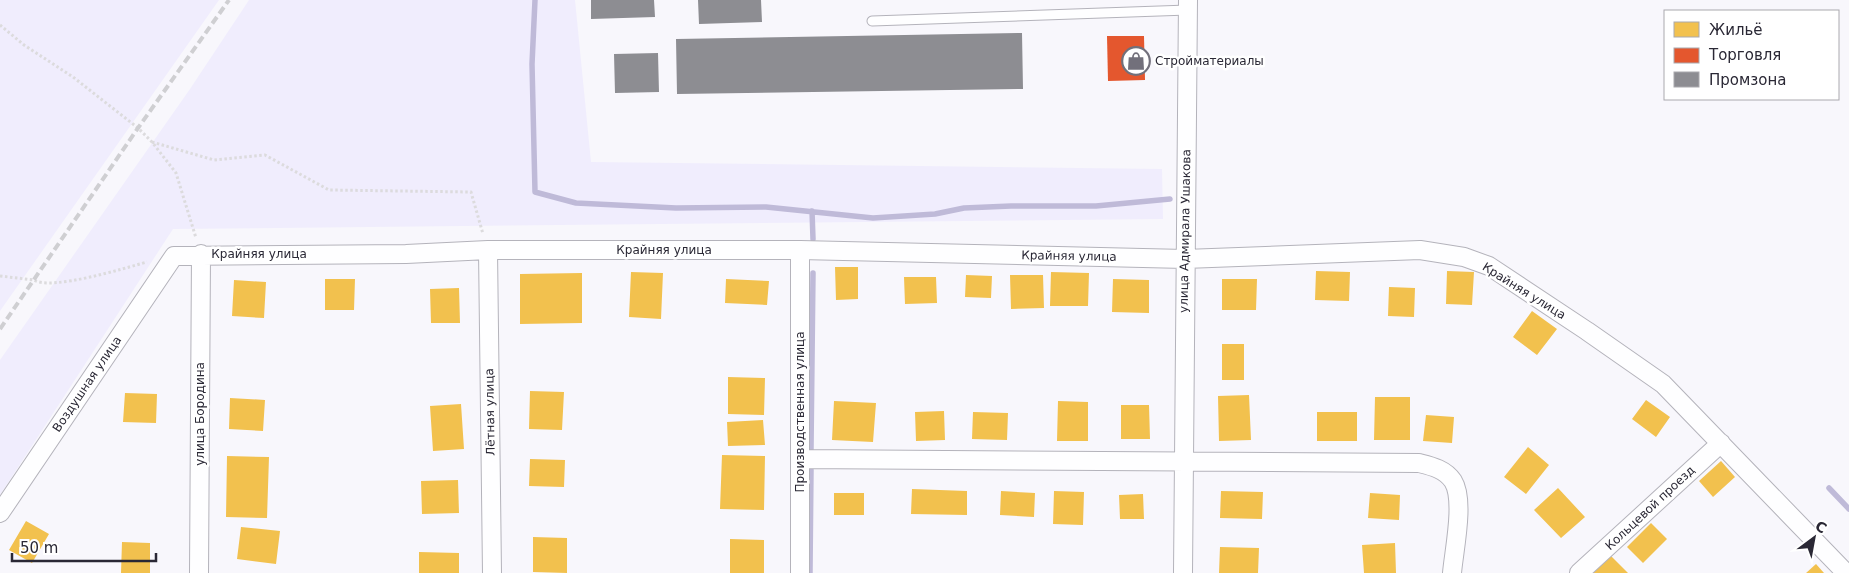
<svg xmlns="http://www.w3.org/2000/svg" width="1849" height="573" font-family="'DejaVu Sans',sans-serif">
<rect width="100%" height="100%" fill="#f8f7fc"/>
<path fill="#f0edfd" d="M0,0H219L0,311Z
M249,0H575L591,162L1162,169L1163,219L173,229L0,495V360L190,89Z"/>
<path fill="#f2c14e" d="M835,267H858V299L836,300Z
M1316,271L1350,272L1349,301L1315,300Z
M1447,271L1474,272L1472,305L1446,304Z
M631,272L663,273L661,319L629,317Z
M1051,272L1089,273L1088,306H1050Z
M582,273V323L520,324V274Z
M966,275L992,276L991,298L965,297Z
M1010,275H1043L1044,308L1011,309Z
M904,277H936L937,303L905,304Z
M325,279H355L354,310H325Z
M726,279L769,281L767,305L725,303Z
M1113,279L1149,280V313L1112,312Z
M1222,279H1257L1256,310H1222Z
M234,280L266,282L264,318L232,316Z
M1389,287L1415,288L1414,317L1388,316Z
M459,288L460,323H431L430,289Z
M1532,311L1557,329L1537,355L1513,337Z
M1222,344H1244V380H1222Z
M728,377L765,378L764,415L728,414Z
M530,391L564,392L562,430L529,429Z
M125,393L157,394L156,423L123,422Z
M1249,395L1251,440L1219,441L1218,396Z
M1375,397H1410V440H1374Z
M230,398L265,400L263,431L229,429Z
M1646,400L1670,417L1656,437L1632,419Z
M834,401L876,403L873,442L832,440Z
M1058,401L1088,402V441H1057Z
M461,404L464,449L433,451L430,406Z
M1121,405H1149L1150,439H1121Z
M944,411L945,440L916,441L915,412Z
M973,412L1008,413L1007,440L972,439Z
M1317,412H1357V441H1317Z
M1426,415L1454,417L1452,443L1423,441Z
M763,420L765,445L728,446L727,422Z
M1528,447L1549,465L1526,494L1504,477Z
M722,455L765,456L764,510L720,509Z
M227,456L269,457L267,518L226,517Z
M530,459L565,460L564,487L529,486Z
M1721,461L1735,477L1713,497L1699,481Z
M458,480L459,513L422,514L421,481Z
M1558,488L1585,517L1561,538L1534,510Z
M912,489L967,491V515L911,514Z
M1001,491L1035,493L1034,517L1000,515Z
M1054,491L1084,492L1083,525L1053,524Z
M1221,491L1263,492L1262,519L1220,518Z
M834,493H864V515H834Z
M1370,493L1400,495L1399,520L1368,518Z
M1143,494L1144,519H1120L1119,495Z
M26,521L49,534L32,563L9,550Z
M1651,523L1667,539L1643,563L1627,547Z
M241,527L280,531L276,564L237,559Z
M533,537L567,538V573L533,572Z
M730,539L764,540V573H730Z
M122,542L150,543V573H121Z
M1395,543L1396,573H1364L1362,545Z
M1220,547L1259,548L1258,573H1219Z
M419,552L459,553V573H419Z
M1610,555L1628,573H1592Z
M1816,564L1824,573H1806Z"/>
<path fill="#e4572e" d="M1107,36H1144L1145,80L1108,81Z"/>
<path fill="#8d8d92" d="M591,0H654L655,17L591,19Z
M698,0H761L762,22L699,24Z
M1022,33L1023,89L677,94L676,39Z
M658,53L659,92L615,93L614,54Z"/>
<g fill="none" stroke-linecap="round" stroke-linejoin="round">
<path stroke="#bfbad8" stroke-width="5.5" d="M535,0L532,64L535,192L576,203L676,208L766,207L873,218L935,214L964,208L1011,206H1096L1170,199
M812,211L813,239
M811,449L813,273
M1829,488L1849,509
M810,573L811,470"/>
<defs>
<path id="service" d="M872,21L1188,10"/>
<path id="minor" d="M488,250L492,573
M800,459L1419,463C1431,466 1445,469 1453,481C1465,500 1454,550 1452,573
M0,513L174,256L406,254L488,250H800L1185,259L1420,250L1464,257L1489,266L1587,331L1663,384L1846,573
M199,573L201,254
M800,573V250
M1183,573L1188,0
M1579,573L1721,443"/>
</defs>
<use href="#service" stroke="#b4b3bb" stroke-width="11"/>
<use href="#minor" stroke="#b4b3bb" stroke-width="20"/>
<path stroke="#dcdbdd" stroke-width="3" stroke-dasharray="2.5 2.5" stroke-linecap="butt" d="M0,25L24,45L73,77L138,128L152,142L176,173L196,238
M152,142L214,160L265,155L329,190L471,192L483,234
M0,276L34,280C51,291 125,268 147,262"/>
<use href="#service" stroke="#fefeff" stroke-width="9"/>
<use href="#minor" stroke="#fefeff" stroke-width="18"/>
<path stroke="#cfcfd2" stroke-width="4" stroke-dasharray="8 4" stroke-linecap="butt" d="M0,329L138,128L229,0"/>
</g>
<defs>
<symbol id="shop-ring" viewBox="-11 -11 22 22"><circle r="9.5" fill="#fff" stroke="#72707b" stroke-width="1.5"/><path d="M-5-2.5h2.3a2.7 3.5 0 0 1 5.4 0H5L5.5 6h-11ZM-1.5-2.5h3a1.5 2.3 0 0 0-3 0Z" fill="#72707b"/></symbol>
</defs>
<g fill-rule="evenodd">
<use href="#shop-ring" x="1120" y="45" width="32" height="32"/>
</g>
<g text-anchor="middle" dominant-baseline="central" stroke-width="5" stroke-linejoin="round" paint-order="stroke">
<g font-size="12" fill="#2a2835" stroke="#fff" text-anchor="start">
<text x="1155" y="61">Стройматериалы</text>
</g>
<g font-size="12" fill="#2a2835" stroke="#fff">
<text transform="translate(1185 231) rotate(-89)">улица Адмирала Ушакова</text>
<text x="664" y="250">Крайняя улица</text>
<text x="259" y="254">Крайняя улица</text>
<text transform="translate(1069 256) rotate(1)">Крайняя улица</text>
<text transform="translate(1524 291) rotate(32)">Крайняя улица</text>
<text transform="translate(87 384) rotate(-56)">Воздушная улица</text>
<text transform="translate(490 412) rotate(-91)">Лётная улица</text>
<text transform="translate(800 412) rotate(-90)">Производственная улица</text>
<text transform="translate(200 414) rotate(-90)">улица Бородина</text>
<text transform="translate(1650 508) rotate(-43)">Кольцевой проезд</text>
</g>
</g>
<rect x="1664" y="10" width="175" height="90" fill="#ffffff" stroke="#aaa9ae"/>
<rect x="1674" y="22" width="25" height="15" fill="#f2c14e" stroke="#aaa9ae"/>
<text x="1709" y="35" font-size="15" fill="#2a2835">Жильё</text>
<rect x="1674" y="48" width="25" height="15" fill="#e4572e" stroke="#aaa9ae"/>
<text x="1709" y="60" font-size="15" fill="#2a2835">Торговля</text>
<rect x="1674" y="72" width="25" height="15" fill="#8d8d92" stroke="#aaa9ae"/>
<text x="1709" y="85" font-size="15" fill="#2a2835">Промзона</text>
<g transform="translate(1814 538) rotate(32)" stroke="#ffffff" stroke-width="4" paint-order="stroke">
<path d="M0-4L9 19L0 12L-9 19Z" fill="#2a2835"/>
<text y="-8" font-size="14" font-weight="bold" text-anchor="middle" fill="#2a2835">С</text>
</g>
<path d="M12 553v8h144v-8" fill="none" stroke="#2a2835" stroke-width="2.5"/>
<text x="20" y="553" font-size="15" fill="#2a2835" stroke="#ffffff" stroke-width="4" paint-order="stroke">50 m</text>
</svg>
